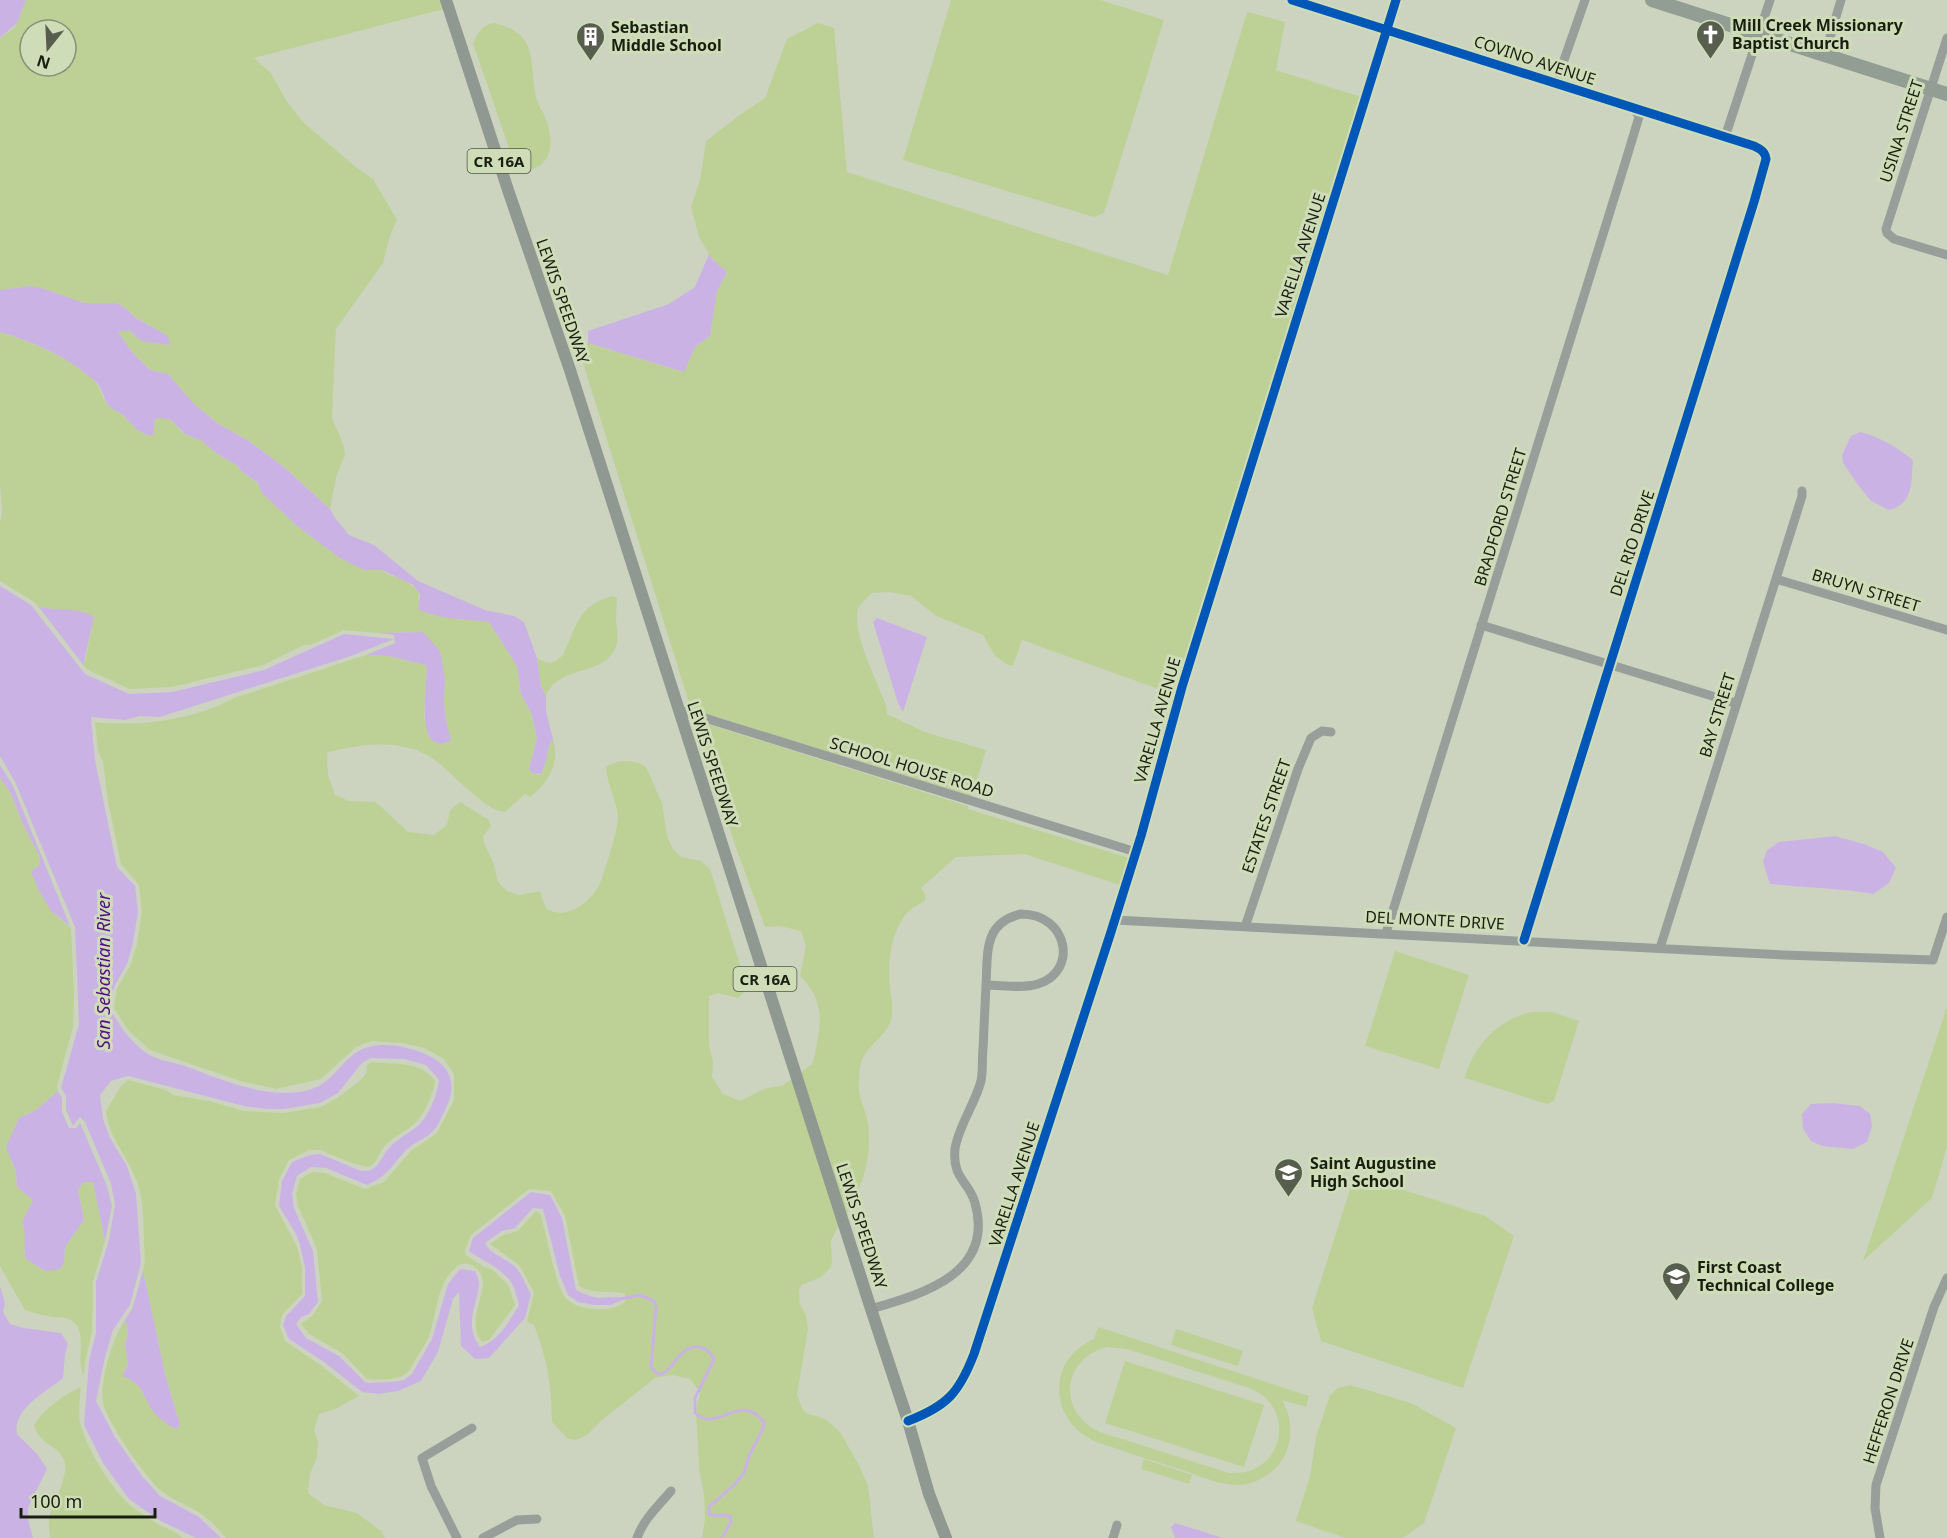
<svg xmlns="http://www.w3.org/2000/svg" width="1947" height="1538" font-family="'Noto Sans',sans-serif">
<rect width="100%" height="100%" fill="#ccd4c0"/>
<path fill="#bdd197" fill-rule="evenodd" d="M26,0H442L444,9L254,58L271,73L287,102L304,123L357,168L373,179L397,220L389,239L383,263L336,329L332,418L344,446L345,456L337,474L330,509L284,467L249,441L217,423L194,404L168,374L150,370L132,352L118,332L129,330L141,341L150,325L136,318L123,306L100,303H84L30,286L0,290V38L15,27ZM30,30H66V66H30Z
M951,0H1100L1164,20L1104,213L1094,217L903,160Z
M1247,12L1285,22L1276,70L1361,97L1175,695L1022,640L1013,666L1008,665L995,656L983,635L936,616L911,596L890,592L872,593C868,597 862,602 859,607C849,627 878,684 886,705L887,714L925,732L986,750L972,796L691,709L578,347L588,343L684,372L695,347L710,336L717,291L727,272L712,259L699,237L691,207L700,180L706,141L741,114L765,98L787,39L818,23L834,28L847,172L1168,275Z
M495,23C540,34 529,64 536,97C538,105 543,112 546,119C556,146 551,172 517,171L473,43C478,33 482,24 495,23Z
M0,332C32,342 57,353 84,371C101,383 98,391 108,405C112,410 119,411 123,415C133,424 139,434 153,436L154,419L161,418L171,420L184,434L202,441L216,453L238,466L241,471L258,483L262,493L297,526L340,558L382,570L389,575L403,579L419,591L418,600L457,619L489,621L517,666L521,695L531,712L537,738L529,768L538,775L541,774C548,762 545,751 553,739C560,764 549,782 530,797L525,794L505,812C491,810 480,800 470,791C456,780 443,764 427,755C396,739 358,744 327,753L328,775L335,795L349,801L376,802L408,832L434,835L447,825L450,810L460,802L489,820L491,826L483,837L484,843L493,862L498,882L507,891L519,895L540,891L546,908C563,921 587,905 597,889C603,880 618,828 618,818C617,800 607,785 606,767C617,759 635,759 646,767L662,803L667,836L672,848L681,857L701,861L710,869L741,968L744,992L738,998L718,993L709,996V1045L713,1061L712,1077L723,1094L740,1101L764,1089L783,1085L792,1079L839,1225L831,1241L832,1261L831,1267L821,1277L802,1285L799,1290L800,1304L806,1316L808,1329L797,1395L802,1408L806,1413L825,1419L840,1432L860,1467L868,1486L874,1538H702L705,1518L704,1495L699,1469L696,1411L700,1392L690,1379L672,1375L655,1378L602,1420L587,1435L576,1440L568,1439L552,1422C551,1383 548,1362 534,1325L527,1322L534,1292L519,1265L490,1244L503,1235L518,1231L535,1212L540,1213C547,1234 554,1281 565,1297C572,1306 584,1308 594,1309C606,1310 615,1309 625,1302V1294C608,1289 597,1296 579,1286L565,1216L551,1191L529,1189L471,1235L465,1250L466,1255L484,1267L493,1270L508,1285L515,1305L489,1340L482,1342C468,1324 481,1304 483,1284C484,1272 472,1260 459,1265C454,1268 446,1278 444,1283C436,1299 435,1319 429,1336C425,1345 420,1353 415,1360C412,1366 409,1372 404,1375C394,1380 378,1380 367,1379L342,1353L309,1334L301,1324L312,1316L322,1301L317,1249L298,1206L296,1194L300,1179L312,1172L325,1173L365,1189L384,1182L411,1151L437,1133L454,1100V1074L443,1058L424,1048L402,1043L372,1041L356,1047L321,1079L276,1089L240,1081L150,1050L128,1030L114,1008L117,989L130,966L137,944L142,911L139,885L121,864L108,801L103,762L98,751L95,722C140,727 194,720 234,698L366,655L389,656L425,665L427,668L424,715L428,731L447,728L444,702L445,678L423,632L377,633L344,630L310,645H304L263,665L172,687L130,689L88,670L84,666L92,627L70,610H55L38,606L33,601L0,581V522L2,513L0,483Z
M613,596L617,598C617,605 616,610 616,617C616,626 619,635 617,644C606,679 559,663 546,696L541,687L537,658C548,665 554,664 563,655C577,626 577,605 613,596Z
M695,720L968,806V809L1129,858L1120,885L1024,854L956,857L921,888L925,894V900C920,905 912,907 907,913C890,933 888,963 890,988C891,998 894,1009 891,1020C885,1040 862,1046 860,1069C859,1077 858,1088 860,1096C862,1105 867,1114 868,1123C873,1156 862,1187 846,1215L800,1073L813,1063C820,1028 828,1004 800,976L806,946L801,931L780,926L765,927L735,845Z
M0,776L10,792L23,824L40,857L39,866L35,868L51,911L71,928L74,994L73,1027L57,1086L58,1091L36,1110L19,1118L11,1162L16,1172L17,1187L33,1200L25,1229L26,1245L24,1252L26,1258L37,1266L64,1263L65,1247L84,1220L78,1188L84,1182H93L105,1241L93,1281L92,1332L85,1361L84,1376C74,1361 91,1327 68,1319C64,1317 58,1318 53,1317C44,1316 34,1313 25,1310L0,1266Z
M1395,951L1469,975L1439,1069L1365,1046Z
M1947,1007V1147L1932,1198L1863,1261Z
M1553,1012L1579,1021L1554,1101L1547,1104L1465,1078C1472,1049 1495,1023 1524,1014C1532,1011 1544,1012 1553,1012Z
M372,1062C395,1065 420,1060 435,1081C433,1095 425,1113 415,1123C406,1132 393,1136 385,1146C378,1154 378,1162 368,1167L352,1163L320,1150H309L289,1160L279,1179L275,1205L297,1247L302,1268V1294L282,1315L280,1327L285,1341L322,1366L359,1396L335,1409L319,1414L314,1430L318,1442L317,1457L310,1474L308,1493L324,1505L357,1513L381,1531L385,1538H226C219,1529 209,1519 200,1513C188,1505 175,1501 164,1493C148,1482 106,1421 103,1402C99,1384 113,1334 126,1320L128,1333L125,1344L128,1364L124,1371L139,1386L154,1412L176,1429L180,1425L165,1374L143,1270L145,1262C143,1239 145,1214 140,1192C134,1163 109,1141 106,1111L121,1086L128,1080L166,1090L173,1095L209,1101L244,1111L283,1113L321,1107L339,1097L359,1081L366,1074L367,1065Z
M1355,1174L1485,1216L1514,1236L1463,1388L1321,1341L1312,1308Z
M1098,1327L1309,1396L1306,1407L1282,1400C1292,1418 1294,1438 1284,1457C1275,1473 1257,1484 1239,1485C1220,1485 1202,1477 1185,1471C1156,1462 1126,1452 1097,1442C1049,1423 1045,1360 1094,1339ZM1107,1347L1127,1349L1249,1388C1299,1408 1283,1477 1229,1473L1100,1432C1057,1413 1061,1359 1107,1347Z
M1176,1329L1243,1351L1238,1366L1171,1345Z
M1125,1361L1264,1405L1244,1467L1105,1423Z
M1350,1385L1411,1403L1456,1428L1424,1523L1403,1538H1345L1296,1521L1310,1476L1316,1437L1330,1395L1338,1388Z
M81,1387C80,1401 77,1416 82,1429C90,1454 114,1494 135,1509C142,1514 151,1520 158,1524C166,1529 177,1531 182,1538H50C50,1532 48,1525 49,1519C52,1503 70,1476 64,1460C57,1444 39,1445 34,1425C45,1408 63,1395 81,1387Z
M1144,1459L1192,1475L1189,1484L1141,1469Z"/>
<path fill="#cab3e4" d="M0,0H26L17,23L0,38Z
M709,254L712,259L727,272L717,291L710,336L695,347L684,372L588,343V331L669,304L695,287Z
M30,286L45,289L84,303H114L123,306L136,318L168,336L170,345L141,341L129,330L118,332L132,352L150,370L168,374L194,404L217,423L249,441L284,467L330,509L335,518L349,535L374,545L418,581L485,610L514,616L524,622L537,658L541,687L546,696V711L553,739C545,751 548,762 541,774L532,773L529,769L537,738L531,712L521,695L517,666L489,622C466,619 440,620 418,609L420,594L413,585L382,570H364L340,558L297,526L262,493L258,483L241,471L238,466L216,453L202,441L185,434L171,420L161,418L155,419L153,436C136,433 134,425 123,415C119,411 112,410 108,405C103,397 102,387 95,381C68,357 34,342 0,332V290Z
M1860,432C1881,437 1896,447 1913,460C1911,482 1914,504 1889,510L1871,501L1858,485L1843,463L1842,455L1851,436Z
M0,586L31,605L85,674L129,694L172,692L264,670L344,634L394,639L351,656L160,717L140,716L125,720L91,717L95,760L117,867L135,886L138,912L133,943L127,964L114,987L110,1009C120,1026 131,1043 148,1054C157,1060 171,1062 182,1065C221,1079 263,1099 305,1091C347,1082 340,1035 403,1047C439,1055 465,1073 444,1112C441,1118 438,1127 433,1131C426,1139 415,1142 407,1149C392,1165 388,1176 367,1185L326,1168L311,1167L297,1176L292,1194L294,1208L313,1251L318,1302L309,1314L301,1317L296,1324L306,1338L339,1356L366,1383L392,1382L404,1380L412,1374L432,1339L448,1284L460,1269L475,1271C477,1275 479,1280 479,1285C476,1308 464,1325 480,1347C499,1341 509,1321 519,1305C517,1298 515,1288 511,1282C501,1268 483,1261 469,1251L473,1238L531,1192L550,1195L562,1218L576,1290C583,1293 590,1297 599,1298C608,1298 615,1296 624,1299L611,1305H594L578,1302L568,1295L560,1276L543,1209L533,1208L515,1228L502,1231L485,1243C490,1255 507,1258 516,1268C522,1274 526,1286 531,1294L525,1318L489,1358L475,1359L461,1346L459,1292L453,1299L438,1352L421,1381L398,1391L379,1394L362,1392L324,1362L289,1339L283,1325L286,1316L305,1296V1267L300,1245L296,1234L279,1206L282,1181L292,1162L310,1155L320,1154L361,1171C379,1172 379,1160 388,1149C395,1141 405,1135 414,1129C428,1119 437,1096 439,1080L426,1065L404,1059L371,1058L362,1063L338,1093L320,1103L284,1109H266L244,1106L128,1076L111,1081L100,1095L103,1119L110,1138L127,1166L136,1194L141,1263L130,1305L113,1330L105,1357L96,1401L115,1437L142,1476L160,1496L199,1517L221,1538H196L159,1520L129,1499L103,1463L84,1425L89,1361L96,1332V1282L109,1240L115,1205L111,1184L85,1122L80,1117L73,1126L66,1110V1096L61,1088L79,1024L75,927L16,784L0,756Z
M38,606C57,612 77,606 94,617L85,657L84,666Z
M877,618L927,637L903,712L898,703L873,622Z
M423,632L440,651L445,678L444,702L446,720L451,741C445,743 439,746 433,741C420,732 426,683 427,668L425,665L389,656L366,655L395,643L394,635L377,633Z
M0,765L13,786L70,926L51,911L39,891L31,871L39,866L40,857L23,824L10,792L0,778Z
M1835,836L1864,844L1883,852L1896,868L1889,883L1873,894C1839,888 1804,888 1770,884L1763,862L1767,850L1779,842Z
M58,1091L62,1098V1112L69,1128H76L80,1123L81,1125L107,1186L112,1206L105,1241L93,1182H84L78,1189L84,1220L65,1247L64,1263L60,1269L45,1271L26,1259C22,1246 28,1235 22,1222L33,1200L17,1187L16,1172L6,1147L19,1118L36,1110Z
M1833,1103L1860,1106L1870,1114L1872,1126L1867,1142L1853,1149L1822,1146L1811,1141L1803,1129L1802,1114L1811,1104Z
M143,1270L165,1374L180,1425L176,1429C168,1425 159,1419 153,1411C142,1395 143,1383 122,1376L128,1364L125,1344L128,1333L126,1321L121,1326L133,1307Z
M0,1286L5,1303L3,1312L10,1324L24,1328L61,1333L68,1344L65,1354L63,1378C46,1392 12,1409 17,1434L38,1455L47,1469L28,1508V1519L33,1538H0Z
M1175,1523L1223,1538H1175L1171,1527Z"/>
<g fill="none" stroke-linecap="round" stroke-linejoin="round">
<path stroke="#cab3e4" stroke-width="3" d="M620,1299L640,1295L654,1301L656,1308L651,1367C668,1392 675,1342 700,1347C707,1349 711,1353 714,1359L695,1398V1413C717,1434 739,1391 764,1422L763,1429L749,1456L744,1473L735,1484L709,1507V1514C716,1517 722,1514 730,1516L731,1522L722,1538"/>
<path stroke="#989f9b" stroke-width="9" d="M1292,0L1754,146C1760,149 1765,151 1766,159L1754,202L1524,940
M1947,38L1886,229L1887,233L1894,239L1947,255
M1825,54L1841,0
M1556,83L1585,0
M1725,137L1770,0
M1776,579L1947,630
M1481,625L1735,703
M679,710L1136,852
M1021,914C1069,914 1078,972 1038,984C1022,989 1002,985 986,985C988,953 983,923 1021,914Z
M1115,920L1783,955L1933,960L1947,917
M1245,927L1298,769L1311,738L1322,731L1331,732
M1386,933L1622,173L1639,117L1635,110
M1660,948L1802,496V491
M871,1309C922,1294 995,1274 975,1203C969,1181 952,1179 955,1149C958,1127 975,1104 981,1081C983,1071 982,1059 983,1049C984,1027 985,1006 986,985
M908,1421C947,1406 959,1393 974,1354L1110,935L1141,836L1182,687L1396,0
M457,1538L431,1486L422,1458L472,1428
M483,1538L517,1520L537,1519
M637,1538C643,1520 659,1505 671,1491
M1113,1538L1117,1525
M1880,1538L1875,1508L1876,1485L1934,1307L1947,1278"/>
<path stroke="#8f9891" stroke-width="12" d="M446,0L508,190L570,370L871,1309L908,1421L929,1494L946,1538"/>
<path stroke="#929d93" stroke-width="14" d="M1652,0L1947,94"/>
<defs>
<path id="cycleway" d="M1292,0L1754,146C1760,149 1765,151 1766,159L1754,202L1524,940
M908,1421C947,1406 959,1393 974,1354L1110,935L1141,836L1182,687L1396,0"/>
</defs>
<use href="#cycleway" stroke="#cedcb8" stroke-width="13"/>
<use href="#cycleway" stroke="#0057b8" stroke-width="9"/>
</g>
<defs>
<symbol id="church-pin" viewBox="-11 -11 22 30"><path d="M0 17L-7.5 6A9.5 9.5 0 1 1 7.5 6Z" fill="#585e4e" stroke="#cedcb8"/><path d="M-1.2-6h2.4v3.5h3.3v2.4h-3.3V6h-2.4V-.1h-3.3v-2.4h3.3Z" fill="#fff"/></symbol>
<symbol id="building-pin" viewBox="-11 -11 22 30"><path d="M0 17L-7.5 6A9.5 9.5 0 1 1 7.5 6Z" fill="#585e4e" stroke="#cedcb8"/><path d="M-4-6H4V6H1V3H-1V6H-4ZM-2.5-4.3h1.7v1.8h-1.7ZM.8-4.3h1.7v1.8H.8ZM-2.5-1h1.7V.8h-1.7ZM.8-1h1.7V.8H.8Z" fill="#fff"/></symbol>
<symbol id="school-pin" viewBox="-11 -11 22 30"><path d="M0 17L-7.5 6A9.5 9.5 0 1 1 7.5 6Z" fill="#585e4e" stroke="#cedcb8"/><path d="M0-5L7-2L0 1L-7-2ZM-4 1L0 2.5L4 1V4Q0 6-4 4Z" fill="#fff"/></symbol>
<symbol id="university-pin" viewBox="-11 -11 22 30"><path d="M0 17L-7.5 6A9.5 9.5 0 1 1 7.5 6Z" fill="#585e4e" stroke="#cedcb8"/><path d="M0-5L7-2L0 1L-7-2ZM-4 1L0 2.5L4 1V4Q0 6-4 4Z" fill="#fff"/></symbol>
</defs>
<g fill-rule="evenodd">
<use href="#church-pin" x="1694" y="18" width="33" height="45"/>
<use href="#building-pin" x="574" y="20" width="33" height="45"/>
<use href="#school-pin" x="1272" y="1156" width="33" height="45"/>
<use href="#university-pin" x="1660" y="1260" width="33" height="45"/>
</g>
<g text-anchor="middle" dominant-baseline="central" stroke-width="6" stroke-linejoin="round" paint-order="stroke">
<g fill="#cedcb8" stroke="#4f5743" stroke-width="1.5">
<rect x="467.5" y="149" width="63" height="24" rx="4.5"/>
<rect x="733.5" y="967" width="63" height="24" rx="4.5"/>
</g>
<g font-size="15" font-weight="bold" fill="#191e11">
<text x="499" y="161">CR 16A</text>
<text x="765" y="979">CR 16A</text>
</g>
<g font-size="16" font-weight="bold" fill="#191e11" stroke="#cedcb8" text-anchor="start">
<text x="1732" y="25">Mill Creek Missionary<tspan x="1732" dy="18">Baptist Church</tspan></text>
<text x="611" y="27">Sebastian<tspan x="611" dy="18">Middle School</tspan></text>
<text x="1310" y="1163">Saint Augustine<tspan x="1310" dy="18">High School</tspan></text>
<text x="1697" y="1267">First Coast<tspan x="1697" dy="18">Technical College</tspan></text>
</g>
<g font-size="16" fill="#191e11" stroke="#cedcb8">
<text transform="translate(1535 60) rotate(18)">COVINO AVENUE</text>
<text transform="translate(1901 131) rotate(-72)">USINA STREET</text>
<text transform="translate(1300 255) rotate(-72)">VARELLA AVENUE</text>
<text transform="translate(563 301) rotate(71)">LEWIS SPEEDWAY</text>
<text transform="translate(1500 517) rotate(-73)">BRADFORD STREET</text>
<text transform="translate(1632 543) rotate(-72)">DEL RIO DRIVE</text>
<text transform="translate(1866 590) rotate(17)">BRUYN STREET</text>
<text transform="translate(1717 715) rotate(-73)">BAY STREET</text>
<text transform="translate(1157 720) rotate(-74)">VARELLA AVENUE</text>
<text transform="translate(713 764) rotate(72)">LEWIS SPEEDWAY</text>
<text transform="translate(912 767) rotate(17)">SCHOOL HOUSE ROAD</text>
<text transform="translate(1266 816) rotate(-71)">ESTATES STREET</text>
<text transform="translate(1435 920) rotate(3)">DEL MONTE DRIVE</text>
<text transform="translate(1014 1184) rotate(-72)">VARELLA AVENUE</text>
<text transform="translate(862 1226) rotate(72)">LEWIS SPEEDWAY</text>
<text transform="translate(1888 1401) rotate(-72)">HEFFERON DRIVE</text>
</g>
<g font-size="18" font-style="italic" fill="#530d84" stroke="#cedcb8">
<text transform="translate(103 971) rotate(-90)">San Sebastian River</text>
</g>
</g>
<g transform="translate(48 48) rotate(198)"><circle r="28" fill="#cedcb8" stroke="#869075" stroke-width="1.5"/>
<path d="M0-4.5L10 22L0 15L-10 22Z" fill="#585e4e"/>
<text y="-9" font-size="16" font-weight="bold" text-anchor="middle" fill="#191e11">N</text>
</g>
<path d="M21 1508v9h134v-9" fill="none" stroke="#191e11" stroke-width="3"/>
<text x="30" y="1508" font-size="18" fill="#191e11" stroke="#cedcb8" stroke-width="4.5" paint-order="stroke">100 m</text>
</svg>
